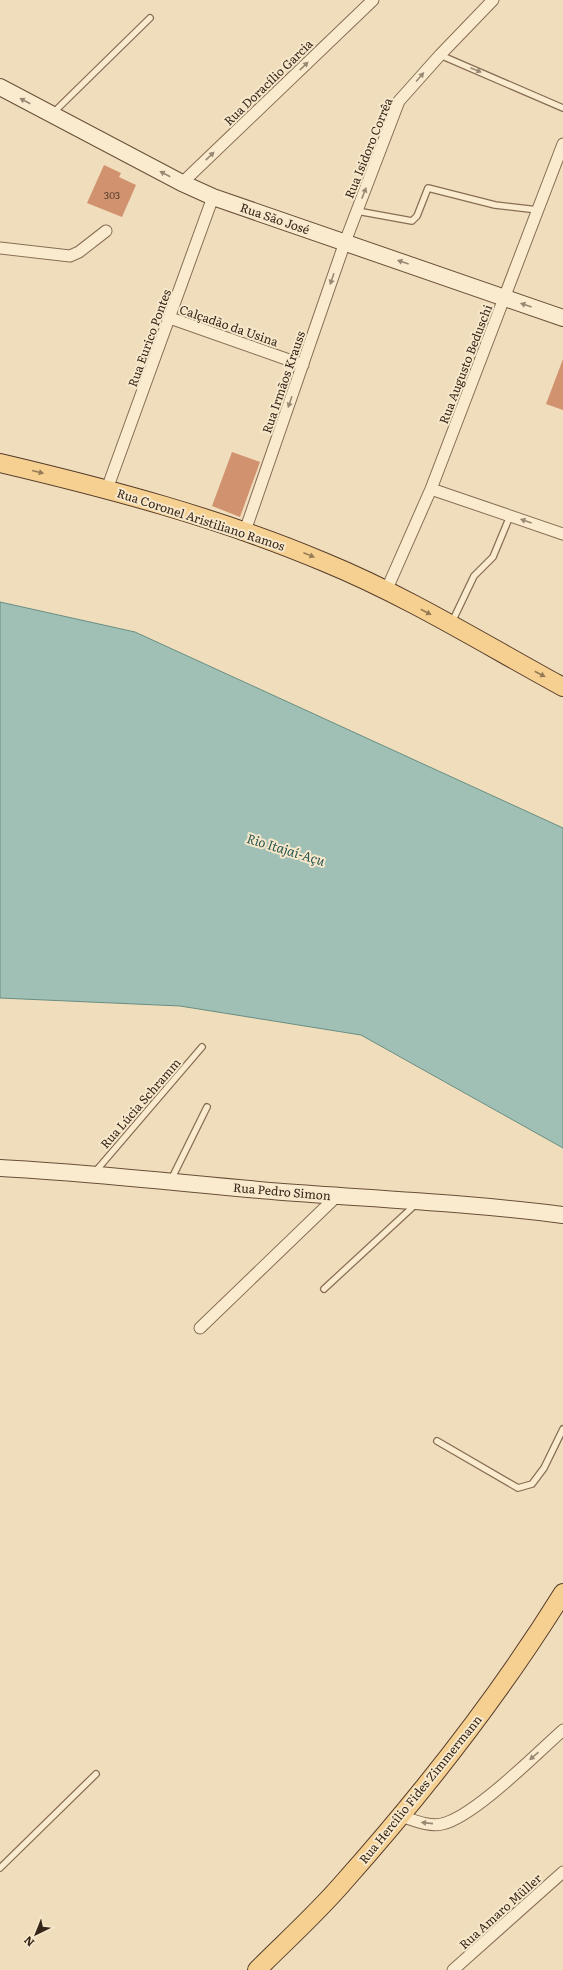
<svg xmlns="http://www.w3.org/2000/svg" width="563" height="1970" font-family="Literata,serif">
<rect width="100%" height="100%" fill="#f0ddbc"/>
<path fill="#a0c0b5" stroke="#678e82" d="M0,602L135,632L563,828V1148L361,1035L180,1006L0,998Z"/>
<path fill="#d0926f" d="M104,165L121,173L119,177L136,185L122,217L87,203Z
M563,359V410L546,404Z
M232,452L260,462L240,517L212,506Z"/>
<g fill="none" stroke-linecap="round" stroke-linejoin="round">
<defs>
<path id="lane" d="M440,55L563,108
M53,113L150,18
M357,211L412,221L417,216L428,188L495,205L538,210
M452,622L474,576L493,557L510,516
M95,1172L202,1047
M171,1180L207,1107
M324,1289L416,1204
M437,1441L518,1488L532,1484L544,1468L563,1429
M0,1868L96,1774"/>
<path id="street" d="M182,183L373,0
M0,248L70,256L79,252L106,231
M170,318L303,365
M107,489L213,197
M431,489L563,534
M245,531L345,242L399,101L440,55L493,0
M386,591L431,489L563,144
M200,1328L337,1196
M401,1816C414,1820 428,1827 442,1824C474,1817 537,1753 563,1730
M453,1970L563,1872"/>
<path id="secondary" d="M0,87L182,183L213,197L563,318
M0,1168C95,1173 189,1184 283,1192C377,1199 470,1203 563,1215"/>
<path id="primary" d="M0,463C110,489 220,518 324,562C407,596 484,644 563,687
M257,1970C286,1941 316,1914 342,1884C423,1793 499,1696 563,1593"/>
</defs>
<use href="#lane" stroke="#876d55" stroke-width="8"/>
<use href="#street" stroke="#876d55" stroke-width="13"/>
<use href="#secondary" stroke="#694e38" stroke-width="18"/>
<use href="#primary" stroke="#543b2a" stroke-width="20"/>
<use href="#lane" stroke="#faebcf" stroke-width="5.5"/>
<use href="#street" stroke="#faebcf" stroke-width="11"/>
<use href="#secondary" stroke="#faebcf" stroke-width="16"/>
<use href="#primary" stroke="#f6d090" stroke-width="18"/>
</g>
<defs><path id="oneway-solid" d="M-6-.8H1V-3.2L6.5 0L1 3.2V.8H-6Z"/></defs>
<g fill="#988874">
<use href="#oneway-solid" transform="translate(304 66) rotate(-44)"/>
<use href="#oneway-solid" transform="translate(476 70) rotate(23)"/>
<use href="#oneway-solid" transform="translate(420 77) rotate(-49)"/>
<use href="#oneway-solid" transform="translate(25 101) rotate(-152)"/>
<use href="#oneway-solid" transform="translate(210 156) rotate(-44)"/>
<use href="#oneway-solid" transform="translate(165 174) rotate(-152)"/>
<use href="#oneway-solid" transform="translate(364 193) rotate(-69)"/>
<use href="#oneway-solid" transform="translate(403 262) rotate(-161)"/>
<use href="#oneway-solid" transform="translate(332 279) rotate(109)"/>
<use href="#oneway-solid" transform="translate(526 305) rotate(-161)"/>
<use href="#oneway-solid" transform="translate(290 402) rotate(109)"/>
<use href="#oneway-solid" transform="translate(526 521) rotate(-161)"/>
<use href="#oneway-solid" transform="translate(534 1756) rotate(139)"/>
<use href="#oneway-solid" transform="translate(427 1823) rotate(-174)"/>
</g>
<g fill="#967b55">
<use href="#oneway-solid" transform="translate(38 472) rotate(14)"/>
<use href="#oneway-solid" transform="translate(309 555) rotate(22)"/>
<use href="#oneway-solid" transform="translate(426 612) rotate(28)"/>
<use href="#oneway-solid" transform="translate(540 674) rotate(28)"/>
</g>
<g text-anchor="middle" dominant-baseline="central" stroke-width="4" stroke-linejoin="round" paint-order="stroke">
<g font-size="10" fill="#5c412f">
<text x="112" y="194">303</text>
</g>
<g font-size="12" fill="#36261a" stroke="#f7e8cb">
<text transform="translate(268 82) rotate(-44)">Rua Doracílio Garcia</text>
<text transform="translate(368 148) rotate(-68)">Rua Isidoro Corrêa</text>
<text transform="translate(275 218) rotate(19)">Rua São José</text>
<text transform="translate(229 325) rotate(19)">Calçadão da Usina</text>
<text transform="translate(149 338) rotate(-70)">Rua Eurico Pontes</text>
<text transform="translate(465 364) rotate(-69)">Rua Augusto Beduschi</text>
<text transform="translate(283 382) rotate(-71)">Rua Irmãos Krauss</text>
<text transform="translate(201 519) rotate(18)">Rua Coronel Aristiliano Ramos</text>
<text transform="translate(140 1103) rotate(-49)">Rua Lúcia Schramm</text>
<text transform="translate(282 1191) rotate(5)">Rua Pedro Simon</text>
<text transform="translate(420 1789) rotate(-51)">Rua Hercílio Fides Zimmermann</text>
<text transform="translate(500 1911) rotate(-42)">Rua Amaro Müller</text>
</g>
<g font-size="13" font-style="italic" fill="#295651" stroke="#f7e8cb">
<text transform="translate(286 849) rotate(17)">Rio Itajaí-Açu</text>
</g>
</g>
<g transform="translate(36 1934) rotate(223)" stroke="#f7e8cb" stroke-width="3" paint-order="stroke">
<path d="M0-3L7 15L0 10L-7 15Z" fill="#36261a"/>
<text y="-6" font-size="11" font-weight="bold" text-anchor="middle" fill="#36261a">N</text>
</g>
</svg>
